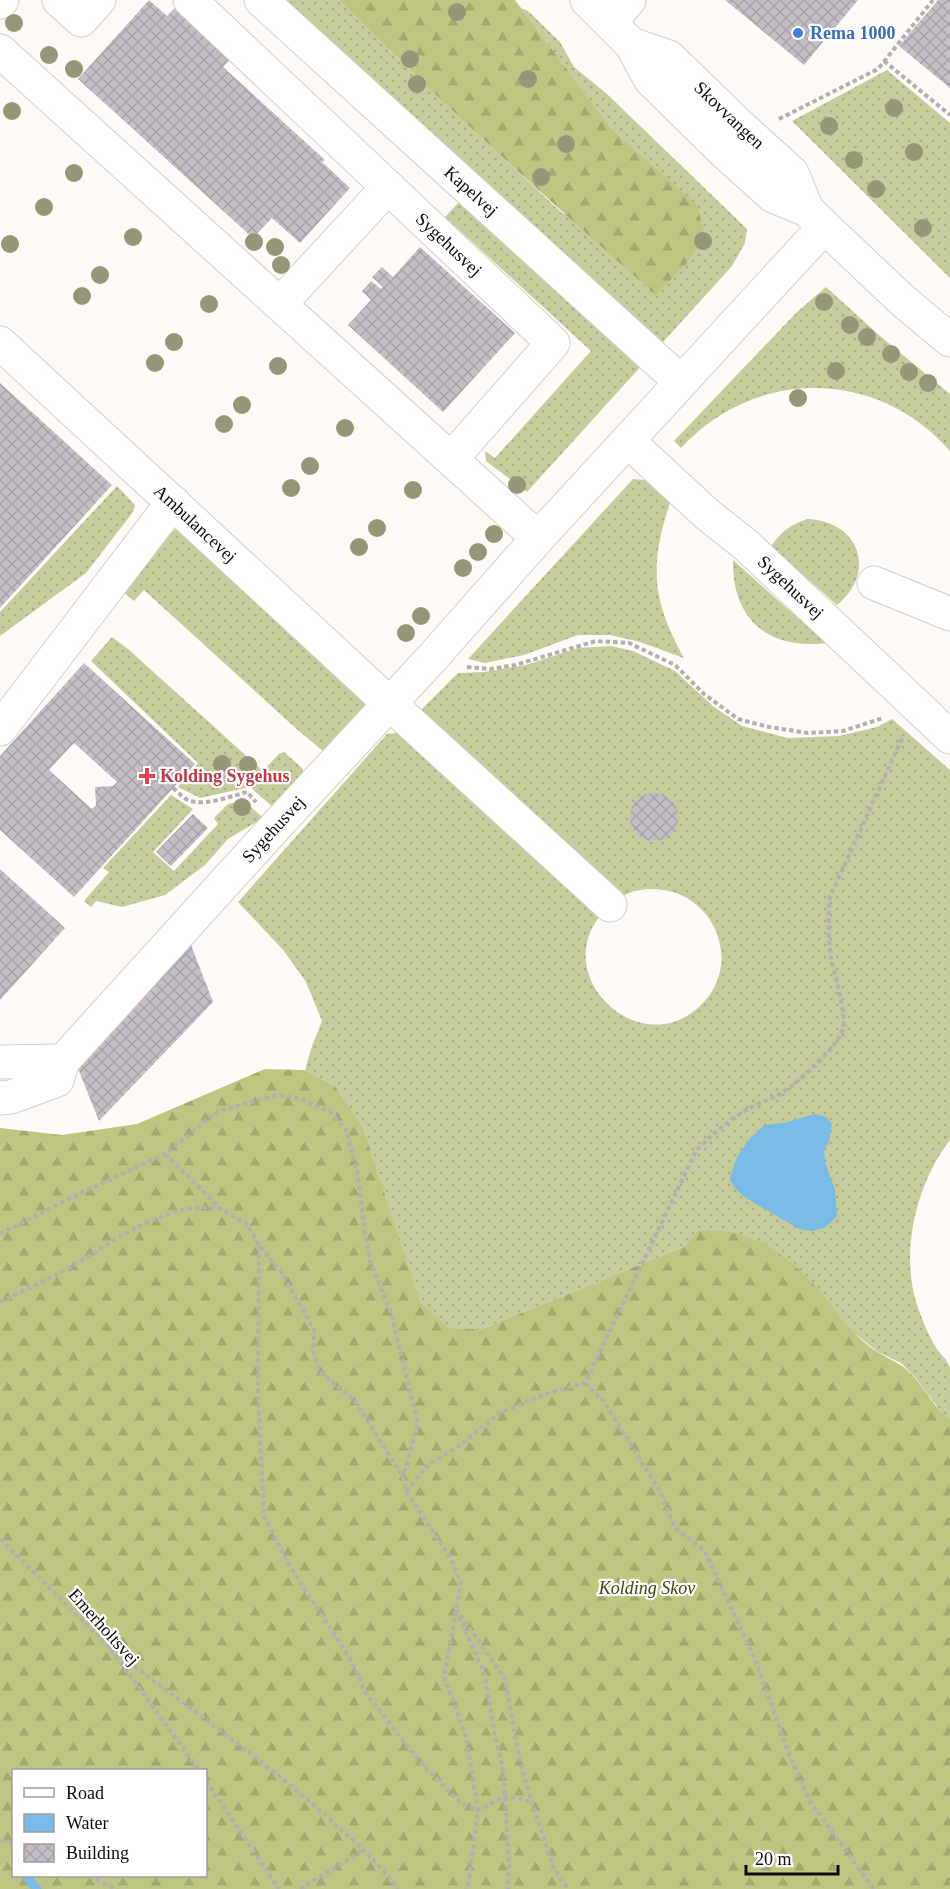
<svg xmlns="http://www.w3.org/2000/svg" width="950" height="1889" font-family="'Times New Roman',serif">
<defs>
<pattern id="grass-dots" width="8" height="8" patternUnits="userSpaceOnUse" patternTransform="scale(1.5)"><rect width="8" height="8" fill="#c6cc9b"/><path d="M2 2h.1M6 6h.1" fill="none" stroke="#a9ae84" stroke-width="1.8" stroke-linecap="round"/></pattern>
<pattern id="forest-firs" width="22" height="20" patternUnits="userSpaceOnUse" patternTransform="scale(1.5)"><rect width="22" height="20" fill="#bec681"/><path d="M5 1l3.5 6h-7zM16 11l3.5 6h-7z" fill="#a2a96e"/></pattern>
<pattern id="building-cross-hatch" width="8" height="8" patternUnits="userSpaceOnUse" patternTransform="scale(1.5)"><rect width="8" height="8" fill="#c6bec7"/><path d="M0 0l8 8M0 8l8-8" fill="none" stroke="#a9a2aa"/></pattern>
</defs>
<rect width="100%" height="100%" fill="#fefaf7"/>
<path fill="url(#grass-dots)" d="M282,0H339L396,57L563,214L697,206L612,129L521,8L528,11L560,42L574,67L607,94L747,229L745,243L732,266L663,342L647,328L644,332Z
M887,70L950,123V278L792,121Z
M460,201L643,364L527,492L486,461L485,451L495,458L591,351L445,217Z
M826,287L880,336L950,394V451C878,368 755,367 681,448L674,441L797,312Z
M633,479L645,480L670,503C649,566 652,600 684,658L640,642L610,635H578L524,655L485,663L468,659Z
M117,486L135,505L133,512L86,573L0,636V612Z
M808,519C860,522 877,572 837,605L771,546C782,531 791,524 808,519Z
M176,529L372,703L330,748L323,751L300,732L144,590L134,601L121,590L168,534Z
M733,560L826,643C768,650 732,619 733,560Z
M112,637L128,649L263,771L279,754L284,752L302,768L304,775L274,808L250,787L200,798L178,787L198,763L91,661Z
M611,646L633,651L675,671L714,707L742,726L788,738L839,736L877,727L892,719L950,770V1140C915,1185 898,1258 920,1313C924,1324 929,1336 935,1346C939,1353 948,1360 950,1368C950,1384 950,1403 950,1419L943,1414L914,1376L901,1363L878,1352L850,1330L826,1298L697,1231L683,1247L482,1329L450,1328L421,1305L363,1127L335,1086L305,1070L312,1046L322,1021L306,982L284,951L238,902L387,734L397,733L605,910C545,973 638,1063 699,1007C746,964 714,889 652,889C642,889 630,891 621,897L421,710L458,673L484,672L526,665L578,648Z
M171,795L193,809L153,852L174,871L218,824L214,818L228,804L245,801L263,818L228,839L205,865L165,895L122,907L96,901L91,907L84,901L109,872L103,868Z"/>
<path fill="url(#forest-firs)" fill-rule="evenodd" d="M339,0H515L612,129L697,205L704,233L687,263L656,295C548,200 441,103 339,0Z
M265,1069L305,1070L335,1086L363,1127L421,1304L450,1328L482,1329L683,1247L697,1231C754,1226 791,1257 826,1298C835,1308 842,1321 852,1331C859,1338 868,1346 876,1351C891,1361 901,1362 914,1377C926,1390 935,1409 950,1419V1889H0V1128L62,1135L137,1124ZM206,1770V1876H14V1770Z"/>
<path fill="#79bbe6" d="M815,1114L826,1117L832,1124L829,1142L824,1150L825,1162L835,1190L837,1216L826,1227L812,1231L799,1229L746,1198L735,1188L730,1180C735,1155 746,1141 765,1125L784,1123Z"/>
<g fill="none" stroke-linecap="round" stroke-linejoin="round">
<path stroke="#79bbe6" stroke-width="9" d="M26,1876L37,1889"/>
</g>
<path fill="url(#building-cross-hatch)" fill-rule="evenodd" d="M149,0L167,16L181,1L237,52L223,67L325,160L322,162L350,188L300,243L272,218L253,238L78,79Z
M725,0H858L804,65Z
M938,0H950V88L899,46Z
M420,247L515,333L443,412L348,325L371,300L362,291L371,281L381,289L383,287L372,277L382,267L393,277Z
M0,383L112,485L0,608Z
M84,663L195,764L74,897L0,830V756ZM74,743L117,782L113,786L95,787L96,805L92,809L49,770Z
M630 817a24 24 0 1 1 48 0a24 24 0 1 1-48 0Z
M193,814L208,828L171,866L156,852Z
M0,869L65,928L0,1000Z
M188,937L213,1002L99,1121L75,1061Z"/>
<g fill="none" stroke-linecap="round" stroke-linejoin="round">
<defs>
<g id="minor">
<path d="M59,0L81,20L99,0"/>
<path id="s1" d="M190,0L553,343L451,459"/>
<path id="s2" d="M261,0L681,382"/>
<path d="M587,0L631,44L650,79L721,149L773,196L807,210L902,300L950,340"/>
<path d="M0,2L2,0"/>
<path d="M610,23L629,0"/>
<path id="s3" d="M631,44L669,57L740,126L792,173L807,210"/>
<path d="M0,51L538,538"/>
<path d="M280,304L388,187"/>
<path id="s4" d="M0,343L389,703L610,905"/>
<path id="s5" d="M628,441L708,515L746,545L950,737"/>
<path d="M874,583L950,614"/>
<path d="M0,729L173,502"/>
<path d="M0,1062L63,1061"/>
<path id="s6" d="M0,1098L11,1097L57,1080L63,1061L278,824L432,658L538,538L824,227"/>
</g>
</defs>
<use href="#minor" stroke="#d9cfc8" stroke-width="35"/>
<path stroke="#b4b0ae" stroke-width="4" stroke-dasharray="4.5 3" stroke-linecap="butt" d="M884,61L950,115
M779,119L878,69L933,0
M467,667L490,669L515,665L596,641L629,643L675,665L704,694L738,719L769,727L808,733L843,731L883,718
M173,788C178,792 183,798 188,800C205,807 231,796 247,792L256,802
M165,1154L221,1209L247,1224L259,1245L283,1275L314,1330L313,1351L320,1372L355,1401L403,1477L406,1491L451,1559L461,1584L444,1677L466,1736L478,1810L469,1880L466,1889
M0,1234L68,1199L165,1154L218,1111L277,1095L301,1099L330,1112L346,1130L357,1172L365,1233L370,1261L390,1310L418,1423L403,1477
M259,1246L258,1394L264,1516L288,1563L352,1662L367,1695L424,1767C443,1782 454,1804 478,1810L506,1796L532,1802
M0,1302C22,1291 45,1281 67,1269C110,1244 168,1199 219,1209
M585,1383L605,1403L661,1493L675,1528L704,1550L755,1659L790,1757L811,1803L874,1889
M406,1491L429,1464L458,1447L500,1413L545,1394L585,1383L696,1151C710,1136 728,1121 746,1110C757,1103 771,1100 783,1092C799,1082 837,1048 843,1029C847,1016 834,973 831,957C828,937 828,917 830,897L903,736
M0,1539L110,1648L199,1770
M456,1609L505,1679L520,1763L532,1802L554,1869L568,1889
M459,1617L485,1675L494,1731L503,1769L509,1862L508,1889
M110,1648C180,1701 251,1751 317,1808C346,1834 375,1858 398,1889
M206,1781L279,1889
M0,1840L14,1844
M89,1876L116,1889
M300,1889L364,1850"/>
<use href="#minor" stroke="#fff" stroke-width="33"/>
</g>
<g fill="#969678">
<circle cx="457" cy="12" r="9"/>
<circle cx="14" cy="23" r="9"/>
<circle cx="49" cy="55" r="9"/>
<circle cx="410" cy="59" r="9"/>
<circle cx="74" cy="69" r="9"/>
<circle cx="528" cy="79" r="9"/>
<circle cx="417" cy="84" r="9"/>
<circle cx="894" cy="108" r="9"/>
<circle cx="12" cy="111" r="9"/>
<circle cx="829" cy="126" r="9"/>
<circle cx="566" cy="144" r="9"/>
<circle cx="914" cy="152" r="9"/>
<circle cx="854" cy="160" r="9"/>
<circle cx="74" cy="173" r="9"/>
<circle cx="541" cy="177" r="9"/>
<circle cx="876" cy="189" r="9"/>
<circle cx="44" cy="207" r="9"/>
<circle cx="923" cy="228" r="9"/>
<circle cx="133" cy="237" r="9"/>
<circle cx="703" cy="241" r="9"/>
<circle cx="254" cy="242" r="9"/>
<circle cx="10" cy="244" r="9"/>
<circle cx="275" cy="247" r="9"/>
<circle cx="281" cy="265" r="9"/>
<circle cx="100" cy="275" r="9"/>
<circle cx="82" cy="296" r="9"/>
<circle cx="824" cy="302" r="9"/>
<circle cx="209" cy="304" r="9"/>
<circle cx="850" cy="325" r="9"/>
<circle cx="867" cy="337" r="9"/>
<circle cx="174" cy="342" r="9"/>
<circle cx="891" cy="354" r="9"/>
<circle cx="155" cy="363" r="9"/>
<circle cx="278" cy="366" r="9"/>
<circle cx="836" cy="371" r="9"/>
<circle cx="909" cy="372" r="9"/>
<circle cx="928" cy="383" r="9"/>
<circle cx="798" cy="398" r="9"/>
<circle cx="242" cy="405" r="9"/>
<circle cx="224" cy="424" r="9"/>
<circle cx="345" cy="428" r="9"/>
<circle cx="310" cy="466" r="9"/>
<circle cx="517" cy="485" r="9"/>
<circle cx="291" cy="488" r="9"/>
<circle cx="413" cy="490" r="9"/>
<circle cx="377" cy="528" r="9"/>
<circle cx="494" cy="534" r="9"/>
<circle cx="359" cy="547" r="9"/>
<circle cx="478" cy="552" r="9"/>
<circle cx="463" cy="568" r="9"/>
<circle cx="421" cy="616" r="9"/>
<circle cx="406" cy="633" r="9"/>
<circle cx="222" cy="764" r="9"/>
<circle cx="248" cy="765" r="9"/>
<circle cx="242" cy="807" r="9"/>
</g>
<circle fill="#3f7fe0" stroke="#fff" stroke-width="2" cx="798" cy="33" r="6"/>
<path fill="#e0444e" stroke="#fff" stroke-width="2" d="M144 767h6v6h6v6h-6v6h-6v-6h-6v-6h6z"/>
<g text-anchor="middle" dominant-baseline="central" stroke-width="4.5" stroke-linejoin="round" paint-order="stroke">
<g font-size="18" font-weight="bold" fill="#366cbe" stroke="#fff" text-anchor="start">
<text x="810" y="33">Rema 1000</text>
</g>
<g font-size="18" fill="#0f0b09" stroke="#fff">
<text stroke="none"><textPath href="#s3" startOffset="124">Skovvangen</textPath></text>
<text stroke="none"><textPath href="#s2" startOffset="284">Kapelvej</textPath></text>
<text stroke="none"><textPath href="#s1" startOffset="356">Sygehusvej</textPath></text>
<text stroke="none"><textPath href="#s4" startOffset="266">Ambulancevej</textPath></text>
<text stroke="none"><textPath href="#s5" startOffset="219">Sygehusvej</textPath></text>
<text stroke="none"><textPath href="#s6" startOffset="393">Sygehusvej</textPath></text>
<text transform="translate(104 1627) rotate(48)">Emerholtsvej</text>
</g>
<g font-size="18" font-weight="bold" fill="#be3a42" stroke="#fff" text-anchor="start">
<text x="160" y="776">Kolding Sygehus</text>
</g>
<g font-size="18" font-style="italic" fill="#414511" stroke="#fff">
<text x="647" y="1588">Kolding Skov</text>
</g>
</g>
<rect x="12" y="1769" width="195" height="108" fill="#ffffff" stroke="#9f9d9d" stroke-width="1.5"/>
<rect x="24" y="1788" width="30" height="9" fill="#ffffff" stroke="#9f9d9d" stroke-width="1.5"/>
<text x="66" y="1799" font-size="18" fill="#0f0b09">Road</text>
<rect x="24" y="1814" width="30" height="18" fill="#79bbe6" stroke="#9f9d9d" stroke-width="1.5"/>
<text x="66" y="1829" font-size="18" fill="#0f0b09">Water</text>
<rect x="24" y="1844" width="30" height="18" fill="url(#building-cross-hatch)" stroke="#9f9d9d" stroke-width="1.5"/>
<text x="66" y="1859" font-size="18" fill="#0f0b09">Building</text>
<path d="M746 1865v9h92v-9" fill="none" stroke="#0f0b09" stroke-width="3"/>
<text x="755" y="1865" font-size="18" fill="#0f0b09" stroke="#ffffff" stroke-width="4.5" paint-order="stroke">20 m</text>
</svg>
